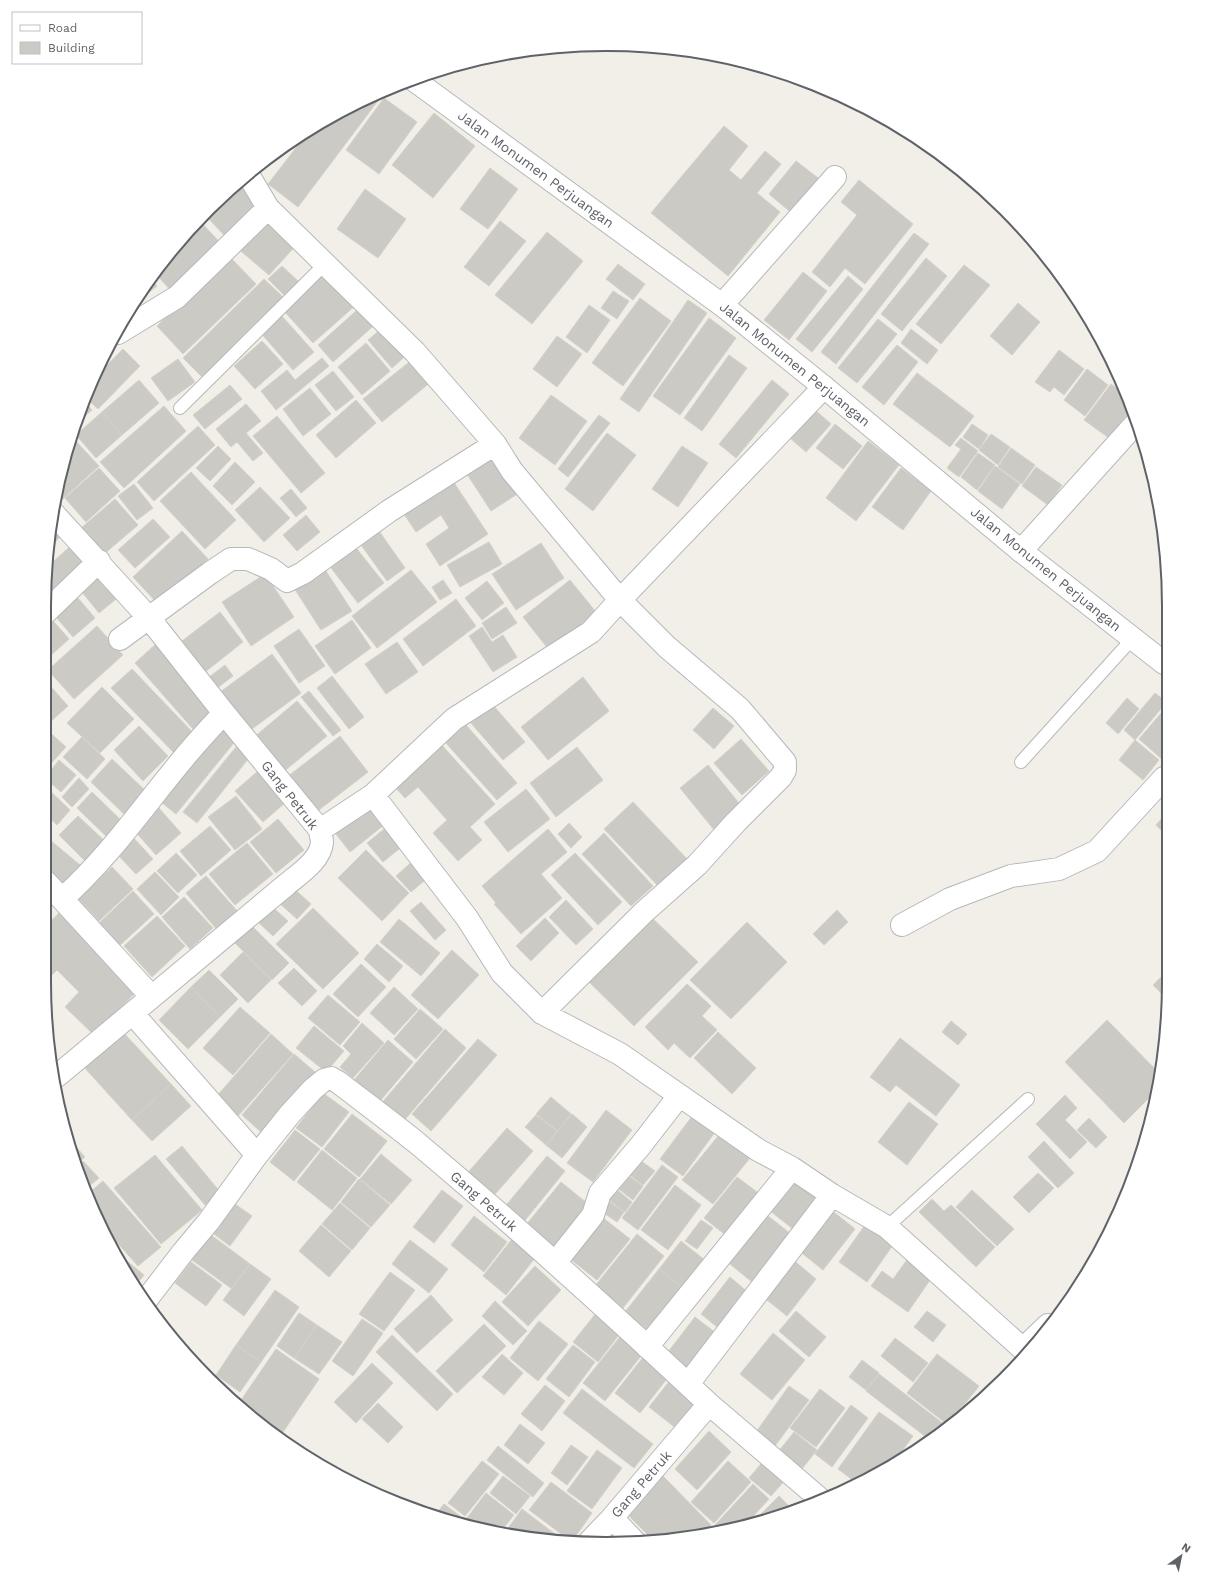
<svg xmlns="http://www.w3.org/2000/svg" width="1213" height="1588" font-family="'Work Sans',sans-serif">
<rect width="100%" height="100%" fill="#f1efe8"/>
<path fill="#cccac5" stroke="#d6d1c6" d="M386,90L298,207L268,184L309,131Z
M384,98L417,122L379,174L346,150Z
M434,113L475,146L433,198L392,165Z
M724,126L748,146L729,170L741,180L765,151L781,164L757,193L780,212L728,276L651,213Z
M796,161L822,181L794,215L769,194Z
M490,168L518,189L488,229L460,209Z
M859,180L913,224L865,284L845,268L830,287L812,272L857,215L841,202Z
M240,183L261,206L227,238L204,214Z
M365,189L406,219L378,258L337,229Z
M266,211L300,241L269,275L236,247Z
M199,220L225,248L173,293L155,273L160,264Z
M500,221L526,241L489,286L464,267Z
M547,232L583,261L532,324L495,295Z
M914,233L929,244L836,364L821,352Z
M229,256L256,284L183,354L157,326Z
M926,258L947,276L902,331L881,314Z
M618,264L645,284L633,300L606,279Z
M964,265L990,285L941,344L916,324Z
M282,266L299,282L285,296L268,279Z
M327,271L357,304L313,343L283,310Z
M803,272L827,291L789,340L764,320Z
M848,276L863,289L812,352L796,339Z
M151,279L157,286L141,299L140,297Z
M264,279L285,299L204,379L183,358Z
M613,291L629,301L617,319L601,308Z
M640,298L671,321L623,386L592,363Z
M688,300L707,313L639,412L620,399Z
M365,303L380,320L333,362L318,345Z
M1018,303L1040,322L1012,355L990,336Z
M589,305L610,320L587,353L566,337Z
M280,314L314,352L293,370L260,332Z
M709,318L736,338L680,415L653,396Z
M878,319L897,334L857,383L838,368Z
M386,325L410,352L392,368L368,340Z
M911,329L938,350L927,364L901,343Z
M557,336L582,354L557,387L533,369Z
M262,341L283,364L255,389L234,366Z
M366,343L390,371L362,395L338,367Z
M897,345L918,362L884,405L862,387Z
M123,349L140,366L98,409L87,399L94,378Z
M1059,350L1084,369L1064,395L1054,387L1050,392L1035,382Z
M729,355L747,368L702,431L684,418Z
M322,358L329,366L276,410L261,391L287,370L295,380Z
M178,359L195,382L168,401L151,378Z
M413,359L432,381L382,422L363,399Z
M1087,369L1108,385L1085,416L1064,400Z
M333,371L354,397L336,411L315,385Z
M917,373L974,416L950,447L893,404Z
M139,380L159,403L122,435L102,412Z
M772,380L789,394L736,458L719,444Z
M1111,384L1123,393L1131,409L1109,438L1084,420Z
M230,385L242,399L205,429L193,415Z
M310,388L331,414L303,436L283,409Z
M551,395L587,421L555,465L519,438Z
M356,400L376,423L336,458L316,435Z
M85,402L92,410L77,423Z
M246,404L261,421L246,433L263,453L253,461L237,442L231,447L216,429Z
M164,406L186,431L124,488L100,462Z
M815,410L831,424L806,452L790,438Z
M102,412L122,435L96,458L76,435Z
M599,415L610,423L568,477L558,469Z
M277,416L325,473L301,493L253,436Z
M835,424L862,446L843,469L816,448Z
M972,424L988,435L979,449L963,437Z
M198,426L215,445L154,501L137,482Z
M607,433L636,455L593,511L565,489Z
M991,434L1010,447L998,465L979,450Z
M961,438L978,451L959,477L947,468L961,449L955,445Z
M74,439L99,466L56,505L63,461L70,442Z
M868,441L899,465L856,521L826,498Z
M218,446L231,459L210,481L196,468Z
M682,446L708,463L678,507L652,489Z
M494,448L522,491L491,511L463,468Z
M1011,448L1035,465L1022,484L998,467Z
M978,453L995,465L977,490L961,477Z
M235,462L255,482L232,505L213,486Z
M995,466L1020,484L1002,509L978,491Z
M1036,467L1062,485L1048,505L1022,486Z
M99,468L120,491L86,522L65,498Z
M901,468L931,491L903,530L872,507Z
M191,472L236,520L205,549L160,501Z
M451,478L488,534L440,566L426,544L449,528L441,515L416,532L402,511Z
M134,484L153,508L137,520L118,496Z
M260,487L290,518L264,542L235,510Z
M291,489L307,508L296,517L280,498Z
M115,499L138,525L104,554L81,528Z
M306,515L320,532L297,551L283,535Z
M153,519L170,537L135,568L118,550Z
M52,526L62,534L49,550V549Z
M182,531L208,559L158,604L133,577Z
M379,531L405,568L387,581L361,545Z
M75,542L92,560L52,597L45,590V569Z
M489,542L502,564L460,587L447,565Z
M541,543L564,578L516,610L492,574Z
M353,544L384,583L358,603L328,564Z
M99,567L121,595L99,613L77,586Z
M324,568L352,611L321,630L294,588Z
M411,570L437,602L377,648L352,616Z
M265,574L294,617L251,646L222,602Z
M443,580L452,593L440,600L432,587Z
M570,580L596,612L549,650L523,617Z
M487,581L504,603L482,620L465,598Z
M72,591L95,618L73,637L50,610Z
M456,599L476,626L423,666L403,639Z
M506,607L517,623L492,639L482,623Z
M220,612L243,642L205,672L182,641Z
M48,615L69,639L49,657L45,652V617Z
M352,620L371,648L335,674L315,646Z
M97,626L123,655L74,699L48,670Z
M482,627L492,642L503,635L517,657L493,672L469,636Z
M299,629L325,666L299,683L274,646Z
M158,642L216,708L193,729L135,663Z
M397,642L418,672L386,694L365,664Z
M272,654L301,693L245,734L216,695Z
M225,665L233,676L216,689L208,678Z
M132,669L198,738L178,757L111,688Z
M332,676L364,717L349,729L317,688Z
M583,677L609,711L548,760L521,727Z
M45,680L68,706L48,724L45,720Z
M102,687L134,719L100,753L67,723Z
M309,691L341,730L333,736L301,697Z
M1155,693L1164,700V705L1135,740L1124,730Z
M1127,698L1139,709L1118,734L1106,723Z
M297,701L327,736L282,773L253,738Z
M493,705L525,742L503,760L471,723Z
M713,708L734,726L714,749L693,730Z
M1162,712L1164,714V761L1139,739Z
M217,723L237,739L176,814L156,798Z
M466,725L517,783L497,800L445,742Z
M139,726L168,756L143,781L114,750Z
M45,728L66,747L45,770Z
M340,736L368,772L315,813L287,777Z
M82,737L105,759L87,779L63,757Z
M741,739L769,771L742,795L714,763Z
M1135,740L1159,760L1143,780L1119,760Z
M439,742L495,804L470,827L482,840L458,861L433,833L447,820L418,787L405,798L393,785Z
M236,747L249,758L197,823L183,812Z
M577,747L603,780L556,817L530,783Z
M112,759L150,795L128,818L91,782Z
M59,760L76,775L61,792L45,778Z
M708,765L743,808L715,831L680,788Z
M258,771L286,802L263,822L235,791Z
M79,778L89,789L72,807L62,797Z
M45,786L70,810L57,825L44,813Z
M526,789L550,819L508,852L484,822Z
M92,792L126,825L111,841L77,808Z
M236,796L262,829L235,850L208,817Z
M367,801L384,825L350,852L332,829Z
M633,802L689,861L660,888L604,829Z
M158,807L181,833L156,855L133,829Z
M78,816L109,845L89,865L59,835Z
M1164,816V833L1156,825Z
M278,819L304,850L276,873L250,842Z
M569,823L582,837L571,848L558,834Z
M389,825L404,845L383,862L367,843Z
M210,826L231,850L201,876L180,851Z
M548,829L567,852L541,874L562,898L521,934L494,904L496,903L482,886Z
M604,833L653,886L631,906L582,854Z
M44,835L80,865L64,884L44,868Z
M131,835L153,859L136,874L114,851Z
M247,843L273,874L235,905L209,874Z
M366,850L409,893L382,921L338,878Z
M176,853L197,875L178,893L157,871Z
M575,853L622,902L598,925L551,875Z
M415,859L430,876L411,892L396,876Z
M112,867L133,889L99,921L71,891L86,877L93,885Z
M155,872L179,897L161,915L137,889Z
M206,876L239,913L218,931L186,893Z
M292,887L311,904L297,919L278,902Z
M133,891L154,914L118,947L98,924Z
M184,897L213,928L190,949L162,917Z
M566,900L593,929L576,945L549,917Z
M421,902L446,930L435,940L410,911Z
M270,905L288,921L273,936L256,920Z
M313,908L359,953L323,989L276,944Z
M62,910L141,987L94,1035L65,1007L79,992L57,970L44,983V928Z
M837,910L848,922L824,945L813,934Z
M648,914L698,962L634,1026L585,978Z
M157,916L185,946L152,977L124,946Z
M545,918L559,933L531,961L516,946Z
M399,919L440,953L421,976L380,942Z
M247,921L289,963L272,980L230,938Z
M747,922L787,962L731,1019L690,980Z
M377,944L403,966L389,982L364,959Z
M452,950L479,975L438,1019L411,995Z
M243,952L271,980L248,1003L220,975Z
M361,964L386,987L358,1017L333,994Z
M294,968L317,991L302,1006L278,983Z
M209,970L238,999L220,1017L191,987Z
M1164,974V996L1153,985Z
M687,984L711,1006L702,1016L717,1030L690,1058L674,1043L668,1050L645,1027Z
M191,987L220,1017L188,1049L159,1020Z
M394,987L418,1009L394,1035L370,1013Z
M328,995L360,1022L340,1045L308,1018Z
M240,1007L270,1033L233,1075L203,1048Z
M420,1009L443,1029L416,1059L394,1039Z
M1107,1020L1160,1074L1156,1091L1124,1123L1065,1062Z
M951,1021L967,1034L958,1045L942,1032Z
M362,1023L384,1043L353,1078L340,1067L351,1054L343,1046Z
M314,1026L344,1051L326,1072L296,1048Z
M445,1029L466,1048L402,1123L380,1105Z
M122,1031L171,1084L132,1120L83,1066Z
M718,1032L756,1068L732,1094L694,1058Z
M271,1034L293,1054L238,1116L216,1097Z
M900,1038L960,1085L936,1116L896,1085L890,1092L870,1077Z
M478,1039L497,1055L431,1131L412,1114Z
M388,1040L413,1062L380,1101L354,1080Z
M294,1054L315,1072L262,1133L242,1115Z
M171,1084L191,1106L152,1141L132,1120Z
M323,1093L349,1112L322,1147L296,1128Z
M1065,1095L1077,1108L1065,1120L1087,1142L1070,1159L1036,1124Z
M551,1097L571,1114L558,1131L536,1114Z
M909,1102L938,1124L907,1165L878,1142Z
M606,1110L632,1130L593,1182L567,1163Z
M696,1111L718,1128L683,1176L660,1159Z
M352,1114L387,1141L359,1177L324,1149Z
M572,1114L587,1127L562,1158L546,1145Z
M536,1115L557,1131L546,1145L525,1127Z
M1089,1118L1107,1137L1096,1148L1077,1130Z
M507,1128L533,1151L490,1200L464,1177Z
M724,1129L754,1153L713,1204L682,1180Z
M295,1130L320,1149L294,1181L270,1162Z
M67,1137L85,1157L78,1163Z
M1044,1141L1074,1173L1058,1188L1028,1157Z
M182,1146L221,1193L205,1205L166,1159Z
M322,1150L357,1178L332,1210L297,1182Z
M381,1154L412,1180L391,1204L360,1179Z
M155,1155L202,1210L161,1244L114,1188Z
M547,1156L565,1171L522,1224L503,1209Z
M634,1156L655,1171L643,1185L623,1170Z
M83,1161L99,1178L88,1187L79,1165Z
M662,1165L678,1177L638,1230L622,1218Z
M622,1171L643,1186L633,1200L612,1184Z
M1038,1173L1054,1188L1029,1213L1013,1197Z
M737,1177L761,1195L728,1237L704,1218Z
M795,1178L824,1201L798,1233L769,1210Z
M359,1179L390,1205L371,1227L341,1202Z
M103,1181L161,1247L138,1266L105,1229L90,1192Z
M561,1182L593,1208L558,1251L526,1225Z
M611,1185L632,1202L625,1212L604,1196Z
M675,1185L701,1205L668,1250L641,1230Z
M442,1190L463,1206L434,1243L413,1227Z
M972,1190L1014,1229L997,1246L956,1207Z
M606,1199L624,1212L617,1222L598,1209Z
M932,1199L944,1211L951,1205L995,1247L976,1267L919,1212Z
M340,1203L370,1228L352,1250L322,1224Z
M235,1204L252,1216L230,1246L214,1234Z
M830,1209L855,1229L823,1270L798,1250Z
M763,1212L796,1238L757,1286L725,1260Z
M474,1216L507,1242L484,1272L451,1245Z
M602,1217L630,1239L597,1280L569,1258Z
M701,1220L713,1228L697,1249L685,1241Z
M321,1225L351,1251L329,1277L299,1251Z
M865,1225L893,1245L867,1282L839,1262Z
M637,1234L664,1256L623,1308L595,1286Z
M211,1235L250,1264L232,1289L192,1260Z
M512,1239L535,1258L506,1295L483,1276Z
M410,1240L448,1269L429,1293L392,1264Z
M681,1241L706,1261L684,1289L659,1269Z
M114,1250L144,1275L136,1285L119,1263Z
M792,1259L816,1279L787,1316L762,1296Z
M907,1260L932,1277L908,1312L871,1286L882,1271L893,1279Z
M191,1262L222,1285L206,1306L175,1283Z
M250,1264L271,1279L244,1316L223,1300Z
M535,1266L561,1290L528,1326L502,1302Z
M659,1269L684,1289L650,1332L625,1312Z
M390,1272L415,1290L384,1331L359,1314Z
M730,1277L750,1294L721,1330L701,1314Z
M275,1290L299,1307L261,1362L236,1345Z
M431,1295L453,1320L417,1353L394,1329Z
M495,1301L527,1331L513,1345L482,1316Z
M796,1311L826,1337L809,1357L779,1331Z
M927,1311L946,1325L933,1342L914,1327Z
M597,1312L622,1331L598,1362L573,1342Z
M299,1313L317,1325L294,1358L277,1346Z
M695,1317L716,1333L686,1372L665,1356Z
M362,1319L383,1333L353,1376L332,1361Z
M539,1321L568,1344L538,1381L510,1358Z
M484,1324L506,1346L457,1393L436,1371Z
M317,1325L342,1342L319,1374L294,1358Z
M623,1333L645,1351L605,1401L583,1383Z
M773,1333L805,1360L772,1400L740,1374Z
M392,1335L453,1394L437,1411L376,1352Z
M895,1338L928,1363L913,1382L881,1356Z
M236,1345L261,1362L240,1392L216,1375Z
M573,1345L595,1362L569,1397L546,1379Z
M276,1349L319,1379L281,1435L239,1403Z
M502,1354L523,1373L504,1395L482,1377Z
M937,1354L979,1386L948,1425L907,1393Z
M644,1356L670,1375L640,1413L615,1393Z
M862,1360L879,1373L866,1390L849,1377Z
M197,1363L217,1377L213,1383L209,1379Z
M372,1363L393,1383L356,1423L334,1402Z
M879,1374L945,1425L939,1433L930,1440L866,1391Z
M671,1379L700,1401L677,1429L649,1407Z
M545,1385L565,1401L542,1431L521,1414Z
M789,1386L809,1400L775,1446L756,1432Z
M582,1389L653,1444L634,1468L563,1413Z
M820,1389L845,1408L816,1447L790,1428Z
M378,1403L403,1427L388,1443L362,1419Z
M851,1405L868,1418L832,1467L815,1454Z
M879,1412L913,1436L894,1462L854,1481L838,1469Z
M520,1424L545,1443L528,1464L504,1445Z
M709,1431L731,1452L697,1490L675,1469Z
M794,1432L817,1450L797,1475L774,1457Z
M571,1445L588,1457L567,1485L551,1473Z
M498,1446L544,1483L533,1497L487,1460Z
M597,1450L622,1468L592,1509L567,1491Z
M765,1459L787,1478L771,1496L749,1478Z
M482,1461L499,1474L465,1516L448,1503Z
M728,1461L751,1482L714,1523L691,1502Z
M662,1475L711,1525L701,1534L680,1539L654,1541L624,1511Z
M503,1476L530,1496L516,1514L490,1493Z
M551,1482L592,1513L573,1540L568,1539L529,1510Z
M753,1484L769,1499L746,1524L720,1530L715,1525Z
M486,1493L514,1515L502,1530L479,1527L467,1518Z
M779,1496L794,1511L787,1514L753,1522Z
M444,1504L460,1516L455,1522L436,1514Z
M522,1509L555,1534L553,1537L506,1531Z
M463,1519L472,1526L459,1524Z
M615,1530L629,1543H602Z"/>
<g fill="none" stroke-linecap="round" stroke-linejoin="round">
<defs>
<path id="service" d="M180,408L325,264
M1021,762L1133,638
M887,1227L1028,1099"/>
<path id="minor" d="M249,176L268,208L415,352L495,444L512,471L620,600L667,647L740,709L785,762V770L781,777L736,822L697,865L644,912L542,1013
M722,305L835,177
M118,333L177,297L268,208
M54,514L149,618L224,713L320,830C320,834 322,838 322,842C321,860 299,874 286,885L57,1076
M1021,551L1137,422
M45,613L99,561
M120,639L210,573L231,559H248L271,569L287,581L303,573L389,511L495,444
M373,795L467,918L502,973L542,1013L620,1054L758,1150L792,1168L832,1195L887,1227L1023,1349L1048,1325
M320,830L373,795L454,719L591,632L620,600L824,387
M44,880L62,899C109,857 143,807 183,759C196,743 210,728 224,713
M62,899L151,996
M902,925L950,899L1011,876L1059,869L1097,851L1164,778
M133,1014L257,1155
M555,1263L593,1215L600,1193L641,1145L679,1096
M147,1299L183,1252L209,1221L257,1155L290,1114L313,1089L324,1080L331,1078L338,1082C364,1102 391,1122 417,1143C517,1227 614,1315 709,1404L612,1518L589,1542
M647,1347L792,1168
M688,1384L832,1195
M709,1404L819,1498
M612,1518L635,1542"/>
<path id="tertiary" d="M414,80L722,305L824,387L1021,551L1164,663"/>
</defs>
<use href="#service" stroke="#b5b8bc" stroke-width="14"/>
<use href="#minor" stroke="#b5b8bc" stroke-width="24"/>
<use href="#tertiary" stroke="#b5b8bc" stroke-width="24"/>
<use href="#service" stroke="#fff" stroke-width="12"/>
<use href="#minor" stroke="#fff" stroke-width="22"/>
<use href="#tertiary" stroke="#fff" stroke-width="22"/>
</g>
<g text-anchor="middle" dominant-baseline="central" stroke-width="4" stroke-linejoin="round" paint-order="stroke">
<g font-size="14" fill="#5f6368" stroke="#fff">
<text transform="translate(536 169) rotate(36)">Jalan Monumen Perjuangan</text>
<text transform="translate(795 364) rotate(39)">Jalan Monumen Perjuangan</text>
<text transform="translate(1046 569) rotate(39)">Jalan Monumen Perjuangan</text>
<text transform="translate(290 795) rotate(52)">Gang Petruk</text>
<text transform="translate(484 1201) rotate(41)">Gang Petruk</text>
<text transform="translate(641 1484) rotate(-49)">Gang Petruk</text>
</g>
</g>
<path d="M0 0H1213V1588H0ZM606 51H607A555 555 0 0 1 1162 606V982A555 555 0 0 1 607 1537H606A555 555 0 0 1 51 982V606A555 555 0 0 1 606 51Z" fill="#fff" fill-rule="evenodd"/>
<path fill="none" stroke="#5f6368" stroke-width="2" d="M606 51H607A555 555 0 0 1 1162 606V982A555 555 0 0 1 607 1537H606A555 555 0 0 1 51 982V606A555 555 0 0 1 606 51Z"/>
<rect x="12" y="12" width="130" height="52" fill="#ffffff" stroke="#bfc1c3"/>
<rect x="20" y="25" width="20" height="6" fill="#ffffff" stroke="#bfc1c3"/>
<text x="48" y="32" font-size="12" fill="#5f6368">Road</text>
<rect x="20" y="42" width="20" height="12" fill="#cccac5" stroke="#bfc1c3"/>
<text x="48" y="52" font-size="12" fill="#5f6368">Building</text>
<g transform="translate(1181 1556) rotate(33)" stroke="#ffffff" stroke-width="3" paint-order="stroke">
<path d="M0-3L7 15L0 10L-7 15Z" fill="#5f6368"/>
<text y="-6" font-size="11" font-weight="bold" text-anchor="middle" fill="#5f6368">N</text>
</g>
</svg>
